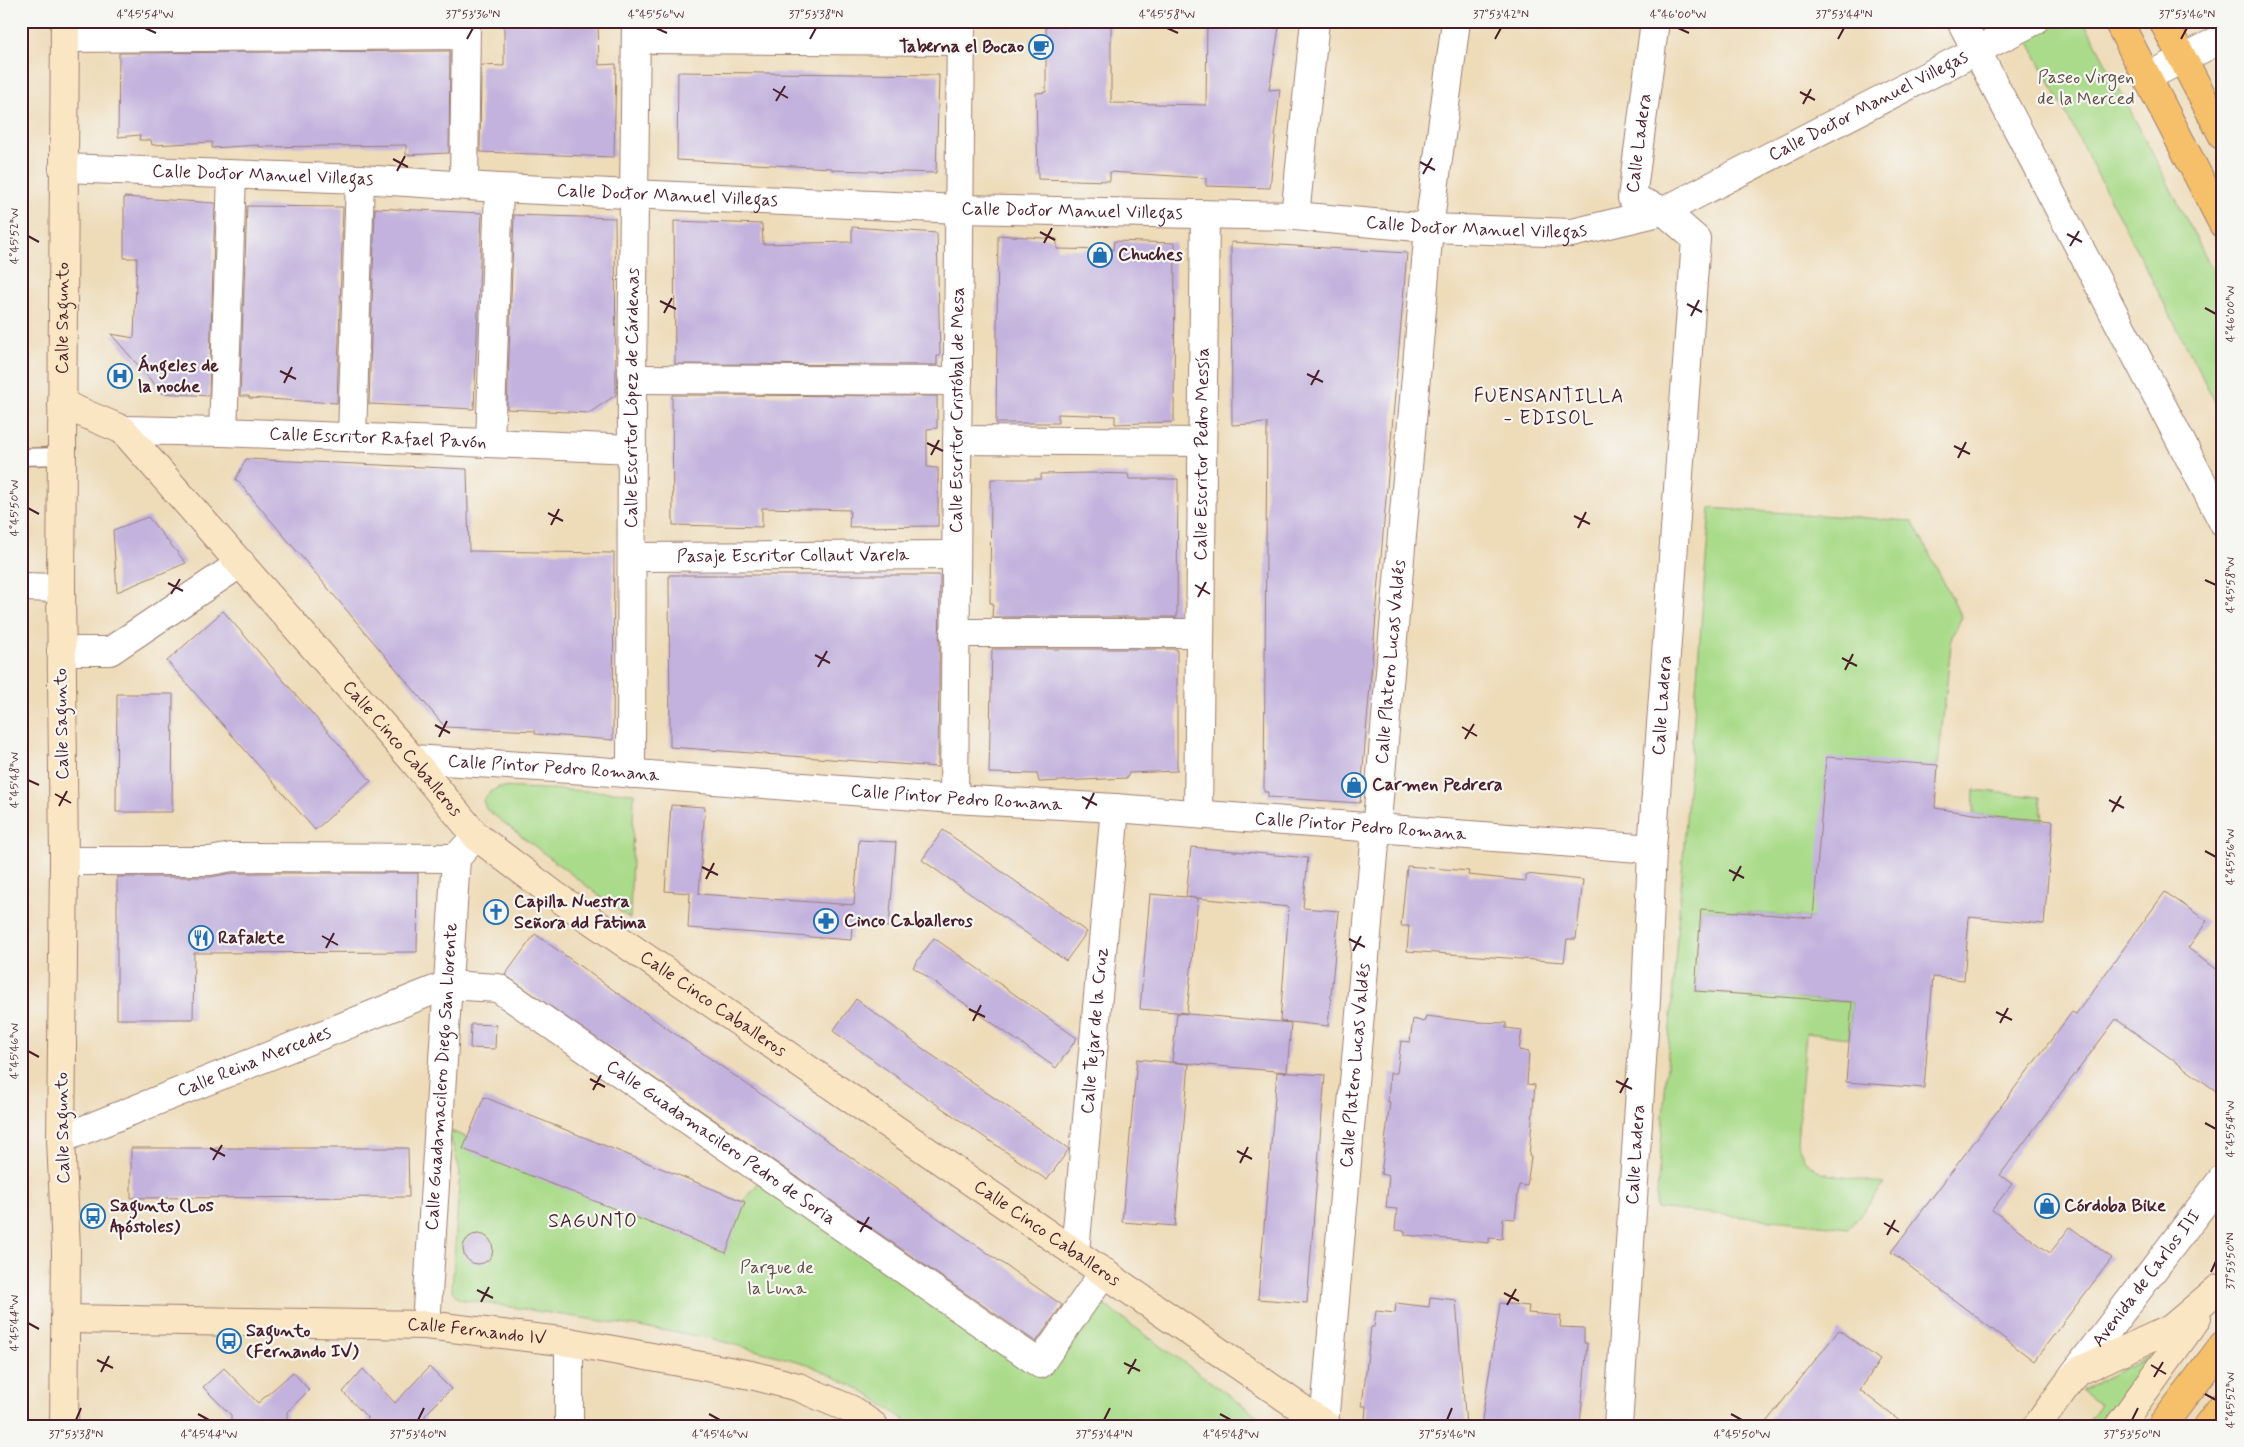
<svg xmlns="http://www.w3.org/2000/svg" width="2244" height="1447" font-family="Mynerve,sans-serif">
<rect width="100%" height="100%" fill="#f6f6f2"/>
<filter id="ink" filterUnits="userSpaceOnUse"><feTurbulence type="fractalNoise" baseFrequency=".02" numOctaves="2"/><feDisplacementMap in="SourceGraphic" scale="10" xChannelSelector="R" yChannelSelector="G"/><feConvolveMatrix kernelMatrix="1 2 1 2 8 2 1 2 1" color-interpolation-filters="sRGB"/></filter>
<filter id="wash" filterUnits="userSpaceOnUse"><feTurbulence type="fractalNoise" baseFrequency=".0096" numOctaves="4" result="noise"/><feDisplacementMap in="SourceGraphic" scale="20" xChannelSelector="R" yChannelSelector="G"/><feGaussianBlur stdDeviation="1.12" result="paint"/><feColorMatrix in="noise" values="0 0 0 0 0 0 0 0 0 0 0 0 0 0 0 0 0 1.4 0 .05"/><feComposite in="paint" operator="in"/></filter>
<g filter="url(#wash)">
<rect width="100%" height="100%" fill="#eedcb9"/>
<path fill="#aadb8a" stroke="#7a7d5a" d="M2018,21H2084L2223,290V417Z
M1710,508L1912,521L1962,617L1952,636L1938,765L1813,918L1701,909L1695,991L1852,1002L1849,1038L1806,1033L1797,1142L1804,1160L1821,1173L1885,1184L1849,1228L1656,1208Z
M499,787L634,793L630,919L486,809L483,800L490,792Z
M1974,790L2040,797L2043,820L1973,814Z
M448,1130L716,1236L763,1177L1041,1370L1093,1297L1272,1426H913L867,1393L808,1364L705,1337L459,1299L452,1291L460,1171Z
M2155,1354L2109,1426H2084L2100,1404L2081,1391Z"/>
<g id="blocks">
<path fill="#c3b2dd" d="M504,21H598L599,65L616,64L614,157L480,152L481,65L504,66Z
M1046,21H1111V103L1206,105L1207,21H1280L1269,90L1280,89L1270,188L1206,186V178L1110,172V181L1038,179L1036,93L1046,92Z
M450,51L449,153L406,155V145L259,147V145L212,148V142L152,145L151,140H139L140,135L118,137L119,53Z
M678,72L939,75L936,173L832,170V168L677,160Z
M124,197L215,203L209,396L162,393L111,334L134,338L137,258H124Z
M247,206L343,207L337,403L249,398V396H240Z
M375,208L482,213L474,409L369,404Z
M514,215L615,218L616,395L589,413L507,409Z
M674,221L762,224L763,244L852,242V227L937,233L940,356H937V365L675,364Z
M998,235L1057,239V249L1113,250L1114,241L1175,243L1174,422L1115,424V416L1058,414V423H996Z
M1231,242L1407,253L1360,803L1268,797V792H1264L1267,423L1232,425Z
M672,395L937,396V428L927,429V467L938,468V526L849,527L850,510L762,508V527L673,525Z
M246,459L467,469L469,551L614,553L613,740L535,734V731L445,727L236,479Z
M1089,473L1128,474L1129,479H1178L1177,617H992L993,603H990L991,479H1041V474Z
M148,517L186,563L117,592L113,530Z
M669,575H940L938,767L670,747Z
M223,611L371,781L315,830L167,661Z
M992,649H1177V771L1129,773L1127,778L1039,782L1037,774L989,773Z
M117,694H173L172,812H116Z
M1826,757L1938,765L1935,808L1973,814L2053,821L2044,924L1969,917L1964,980L1933,977L1924,1088L1846,1082L1852,1002L1695,991L1701,909L1813,918Z
M671,805L705,807L699,894L854,905L859,840L896,842L889,927L852,924L851,940L688,928L690,893L665,891Z
M943,830L1087,932L1066,961L922,860Z
M1191,847L1308,858L1303,908L1339,911L1328,1026L1280,1021L1289,907L1186,897Z
M1407,866L1469,871L1468,875L1526,881V874L1583,880L1576,939H1567L1564,962L1407,951L1409,926H1401Z
M233,873H418L417,952L194,953L193,1019H117V877H210Z
M2165,892L2207,921L2188,948L2223,975V1096L2116,1019L2000,1175L2012,1184L1992,1210L2050,1253L2070,1227L2112,1258L2034,1361L1891,1252L2072,1012L2076,1014Z
M1150,894L1198,898L1187,1013L1140,1009Z
M535,934L668,1029L1062,1305L1036,1342L505,975Z
M934,938L1077,1038L1056,1068L913,967Z
M856,999L926,1051L1069,1149L1047,1180L904,1082L833,1031Z
M1177,1013L1291,1023L1287,1072L1172,1062Z
M1426,1016L1477,1022L1506,1023V1028L1522,1030L1519,1050L1529,1052L1527,1084L1535,1085L1529,1156L1531,1157L1527,1186L1519,1185L1515,1219L1503,1218L1502,1239L1489,1238V1243L1405,1235V1231L1395,1230L1397,1209L1386,1208L1389,1176L1381,1174L1390,1102H1388L1390,1073H1397L1401,1041L1410,1042L1413,1019L1424,1022Z
M471,1024L496,1025L495,1049L470,1048Z
M1137,1059L1189,1064L1175,1226L1122,1222Z
M1277,1072L1325,1075L1307,1303L1258,1299Z
M484,1097L745,1202L726,1253L463,1149Z
M131,1148H408L409,1197L131,1198Z
M463 1249a15 15 0 1 1 30 0a15 15 0 1 1-30 0Z
M1430,1297L1456,1300L1466,1426H1385V1422L1365,1420L1366,1406H1362L1371,1327H1374L1376,1311L1395,1313L1396,1303L1429,1307Z
M1500,1303L1529,1306L1528,1313L1561,1316L1560,1327L1584,1328V1343H1587L1580,1426H1481Z
M1839,1330L1880,1360L1860,1390L1906,1426H1763Z
M429,1367L451,1389L425,1415V1426H367V1417L343,1392L363,1369L395,1403Z
M224,1368L258,1403L293,1372L309,1390L287,1412V1426H231V1415L203,1387Z"/>
</g>
</g>
<g filter="url(#ink)">
<use href="#blocks" fill-opacity="0" stroke="#9c7e72" stroke-width="1"/>
<g fill="none" stroke-linecap="round" stroke-linejoin="round">
<defs>
<path id="lane" d="M21,457L62,456"/>
<g id="street">
<path d="M1961,21L2223,522"/>
<path d="M65,38L465,35"/>
<path d="M636,39L961,41"/>
<path d="M2147,77L2223,38"/>
<path id="s1" d="M63,168L360,179L499,188L959,209L1295,216L1429,228L1572,233L1664,211L2034,21"/>
<path d="M464,185L466,21"/>
<path d="M1295,216L1315,21"/>
<path d="M632,379L958,381"/>
<path id="s2" d="M123,430L223,432L632,449"/>
<path d="M223,432L232,176"/>
<path d="M352,437L360,179"/>
<path d="M957,440L1202,442"/>
<path d="M490,443L499,188"/>
<path id="s3" d="M632,557L955,555"/>
<path d="M21,587L61,588"/>
<path d="M954,633H1200"/>
<path d="M61,651H110L241,563"/>
<path id="s4" d="M412,759L586,770L954,799L1115,808L1652,849"/>
<path id="s5" d="M631,774L632,379L636,21"/>
<path id="s6" d="M954,799L961,21"/>
<path id="s7" d="M1198,814L1205,215"/>
<path d="M64,861H210L232,857L456,858"/>
<path id="s8" d="M61,1139L447,985L498,988L1040,1364L1104,1272"/>
<path id="s9" d="M1075,1252L1115,808"/>
<path id="s10" d="M426,1325L456,858L476,836"/>
<path id="s11" d="M2071,1378L2223,1178"/>
<path id="s12" d="M1324,1424L1429,228L1456,21"/>
<path d="M569,1426V1342"/>
<path id="s13" d="M1618,1426L1646,999L1652,849L1696,239L1664,211L1632,198L1655,21"/>
</g>
<g id="secondary">
<path id="s14" d="M62,404L123,430L412,759L476,836L553,894L1327,1426"/>
<path id="s15" d="M65,1319L426,1325L569,1342L751,1375L798,1387L850,1409L874,1426"/>
<path id="s16" d="M64,1426L66,1250L61,1139L64,861L61,588L65,21"/>
<path d="M2037,1426L2071,1379L2079,1371L2172,1328L2218,1289"/>
<path d="M2119,1426L2197,1318"/>
</g>
<path id="primary" d="M2118,21L2223,224
M2163,21L2223,136
M2162,1426L2223,1345
M2207,1426L2223,1405"/>
</defs>
<use href="#lane" stroke="#9c7e72" stroke-width="19"/>
<use href="#street" stroke="#9c7e72" stroke-width="30"/>
<use href="#secondary" stroke="#9c7e72" stroke-width="30"/>
<use href="#primary" stroke="#9c7e72" stroke-width="30"/>
<use href="#lane" stroke="#fff" stroke-width="16"/>
<use href="#street" stroke="#fff" stroke-width="28"/>
<use href="#secondary" stroke="#fbe6c4" stroke-width="28"/>
<use href="#primary" stroke="#f6c06b" stroke-width="28"/>
</g>
</g>
<path fill="none" stroke="#4a1f2b" stroke-width="2" d="M145,28L156,33M656,28L667,33M1167,28L1178,33M1678,28L1689,33M467,39L473,28M810,39L816,28M1495,39L1501,28M1838,39L1844,28M2181,39L2187,28M773,89L788,98M1800,92L1815,100M776,101L785,86M1803,104L1811,89M393,159L408,167M1420,162L1435,170M397,171L405,156M1423,174L1432,158M1040,232L1055,240M2067,234L2082,242M28,236L39,242M1044,243L1052,228M2070,246L2079,231M660,301L676,309M1687,304L1702,312M2205,308L2216,314M664,313L672,298M1691,316L1699,300M280,371L296,379M1307,374L1323,382M284,383L292,367M1311,385L1319,370M927,443L943,451M1954,446L1970,454M931,455L939,440M1958,458L1966,442M28,508L39,514M548,513L563,521M1574,516L1590,524M551,525L559,509M1578,528L1586,512M2205,580L2216,585M168,583L183,591M1195,585L1210,594M171,594L180,579M1198,597L1206,582M815,655L830,663M1842,658L1857,666M818,667L827,651M1845,670L1853,654M435,725L450,733M1462,727L1477,736M439,737L447,721M1465,739L1474,724M28,780L39,785M55,794L71,803M1082,797L1097,805M2109,800L2124,808M59,806L67,791M1086,809L1094,793M2112,812L2121,796M2205,851L2216,857M702,867L718,875M1729,870L1744,878M706,879L714,863M1733,881L1741,866M322,936L338,945M1349,939L1365,947M326,948L334,933M1353,951L1361,936M969,1009L985,1017M1996,1012L2012,1020M973,1021L981,1005M2000,1023L2008,1008M28,1051L39,1057M590,1079L605,1087M1616,1081L1632,1089M593,1090L601,1075M1620,1093L1628,1078M2205,1123L2216,1129M210,1148L225,1156M1237,1151L1252,1159M213,1160L222,1145M1240,1163L1248,1147M857,1221L872,1229M1884,1223L1899,1232M860,1232L869,1217M1887,1235L1895,1220M2211,1272L2216,1261M477,1290L493,1298M1504,1293L1519,1301M481,1302L489,1287M1507,1305L1516,1289M28,1323L39,1329M97,1360L113,1368M1124,1363L1140,1371M2151,1365L2166,1374M101,1372L109,1356M1128,1374L1136,1359M2154,1377L2163,1362M2205,1394L2216,1400M198,1414L209,1420M709,1414L720,1420M1220,1414L1231,1420M1731,1414L1742,1420M76,1420L81,1408M418,1420L424,1408M1104,1420L1110,1408M1447,1420L1452,1408M2132,1420L2138,1408"/>
<defs>
<symbol id="cafe-ring" viewBox="-11 -11 22 22"><circle r="9.5" fill="#f6f6f2" stroke="#1f6fb2" stroke-width="1.5"/><path d="M-5.5-4.5H6V0H3Q3 3.5 0 3.5H-2.5Q-5.5 3.5-5.5 0ZM3-3.2v2h1.7v-2ZM-6 4.5H4V6H-6Z" fill="#1f6fb2"/></symbol>
<symbol id="shop-ring" viewBox="-11 -11 22 22"><circle r="9.5" fill="#f6f6f2" stroke="#1f6fb2" stroke-width="1.5"/><path d="M-5-2.5h2.3a2.7 3.5 0 0 1 5.4 0H5L5.5 6h-11ZM-1.5-2.5h3a1.5 2.3 0 0 0-3 0Z" fill="#1f6fb2"/></symbol>
<symbol id="hospital-ring" viewBox="-11 -11 22 22"><circle r="9.5" fill="#f6f6f2" stroke="#1f6fb2" stroke-width="1.5"/><path d="M-5-5h3v3.5h4V-5h3V5h-3V1.5h-4V5h-3Z" fill="#1f6fb2"/></symbol>
<symbol id="church-ring" viewBox="-11 -11 22 22"><circle r="9.5" fill="#f6f6f2" stroke="#1f6fb2" stroke-width="1.5"/><path d="M-1.2-6h2.4v3.5h3.3v2.4h-3.3V6h-2.4V-.1h-3.3v-2.4h3.3Z" fill="#1f6fb2"/></symbol>
<symbol id="pharmacy-ring" viewBox="-11 -11 22 22"><circle r="9.5" fill="#f6f6f2" stroke="#1f6fb2" stroke-width="1.5"/><path d="M-2-6h4v4h4v4h-4v4h-4v-4h-4v-4h4Z" fill="#1f6fb2"/></symbol>
<symbol id="restaurant-ring" viewBox="-11 -11 22 22"><circle r="9.5" fill="#f6f6f2" stroke="#1f6fb2" stroke-width="1.5"/><path d="M-5-6h1v4h1v-4h1v4h1v-4h1v5L-1.5 .5V6h-2V.5L-5-1ZM5-6V6H3V1.5H1.5Q1.5-4 5-6Z" fill="#1f6fb2"/></symbol>
<symbol id="bus-ring" viewBox="-11 -11 22 22"><circle r="9.5" fill="#f6f6f2" stroke="#1f6fb2" stroke-width="1.5"/><path d="M-5-6H5V4H4V6H2V4H-2V6H-4V4H-5ZM-3.5-4V0h7V-4ZM-3.5 1.2v1.5H-2V1.2ZM2 1.2v1.5H3.5V1.2Z" fill="#1f6fb2"/></symbol>
</defs>
<g fill-rule="evenodd">
<use href="#cafe-ring" x="1027" y="33" width="28" height="28"/>
<use href="#shop-ring" x="1086" y="241" width="28" height="28"/>
<use href="#hospital-ring" x="106" y="362" width="28" height="28"/>
<use href="#shop-ring" x="1340" y="771" width="28" height="28"/>
<use href="#church-ring" x="482" y="898" width="28" height="28"/>
<use href="#pharmacy-ring" x="812" y="907" width="28" height="28"/>
<use href="#restaurant-ring" x="187" y="924" width="28" height="28"/>
<use href="#shop-ring" x="2033" y="1192" width="28" height="28"/>
<use href="#bus-ring" x="79" y="1202" width="28" height="28"/>
<use href="#bus-ring" x="215" y="1327" width="28" height="28"/>
</g>
<g text-anchor="middle" dominant-baseline="central" stroke-width="4.5" stroke-linejoin="round" paint-order="stroke">
<g font-size="18" font-weight="bold" fill="#4a1f2b" stroke="#f6f6f2" text-anchor="start">
<text x="1024" y="47" text-anchor="end">Taberna el Bocao</text>
<text x="1118" y="255">Chuches</text>
<text x="138" y="366">Ángeles de<tspan x="138" dy="21">la noche</tspan></text>
<text x="1372" y="785">Carmen Pedrera</text>
<text x="514" y="902">Capilla Nuestra<tspan x="514" dy="21">Señora dd Fatima</tspan></text>
<text x="844" y="921">Cinco Caballeros</text>
<text x="218" y="938">Rafalete</text>
<text x="110" y="1206">Sagunto (Los<tspan x="110" dy="21">Apóstoles)</tspan></text>
<text x="2064" y="1206">Córdoba Bike</text>
<text x="246" y="1331">Sagunto<tspan x="246" dy="21">(Fernando IV)</tspan></text>
</g>
<g font-size="18" fill="#624e43" stroke="#f6f6f2">
<text x="2086" y="78">Paseo Virgen<tspan x="2086" dy="21">de la Merced</tspan></text>
<text x="777" y="1268">Parque de<tspan x="777" dy="21">la Luna</tspan></text>
</g>
<g font-size="18" fill="#4a1f2b" stroke="#f6f6f2">
<text stroke="none"><textPath href="#s1" startOffset="1835">Calle Doctor Manuel Villegas</textPath></text>
<text stroke="none"><textPath href="#s13" startOffset="1322">Calle Ladera</textPath></text>
<text stroke="none"><textPath href="#s1" startOffset="200">Calle Doctor Manuel Villegas</textPath></text>
<text stroke="none"><textPath href="#s1" startOffset="605">Calle Doctor Manuel Villegas</textPath></text>
<text stroke="none"><textPath href="#s1" startOffset="1010">Calle Doctor Manuel Villegas</textPath></text>
<text stroke="none"><textPath href="#s1" startOffset="1415">Calle Doctor Manuel Villegas</textPath></text>
<text stroke="none"><textPath href="#s16" startOffset="1108">Calle Sagunto</textPath></text>
<text stroke="none"><textPath href="#s5" startOffset="376">Calle Escritor López de Cárdenas</textPath></text>
<text stroke="none"><textPath href="#s6" startOffset="389">Calle Escritor Cristóbal de Mesa</textPath></text>
<text stroke="none"><textPath href="#s2" startOffset="255">Calle Escritor Rafael Pavón</textPath></text>
<text stroke="none"><textPath href="#s7" startOffset="360">Calle Escritor Pedro Messía</textPath></text>
<text stroke="none"><textPath href="#s3" startOffset="161">Pasaje Escritor Collaut Varela</textPath></text>
<text stroke="none"><textPath href="#s12" startOffset="765">Calle Platero Lucas Valdés</textPath></text>
<text stroke="none"><textPath href="#s13" startOffset="722">Calle Ladera</textPath></text>
<text transform="translate(62 724) rotate(-91)">Calle Sagunto</text>
<text stroke="none"><textPath href="#s14" startOffset="490">Calle Cinco Caballeros</textPath></text>
<text stroke="none"><textPath href="#s4" startOffset="142">Calle Pintor Pedro Romana</textPath></text>
<text stroke="none"><textPath href="#s4" startOffset="546">Calle Pintor Pedro Romana</textPath></text>
<text stroke="none"><textPath href="#s4" startOffset="951">Calle Pintor Pedro Romana</textPath></text>
<text stroke="none"><textPath href="#s14" startOffset="895">Calle Cinco Caballeros</textPath></text>
<text stroke="none"><textPath href="#s9" startOffset="222">Calle Tejar de la Cruz</textPath></text>
<text stroke="none"><textPath href="#s8" startOffset="208">Calle Reina Mercedes</textPath></text>
<text stroke="none"><textPath href="#s12" startOffset="360">Calle Platero Lucas Valdés</textPath></text>
<text stroke="none"><textPath href="#s10" startOffset="249">Calle Guadamacilero Diego San Llorente</textPath></text>
<text transform="translate(63 1128) rotate(-91)">Calle Sagunto</text>
<text stroke="none"><textPath href="#s8" startOffset="738">Calle Guadamacilero Pedro de Soria</textPath></text>
<text stroke="none"><textPath href="#s13" startOffset="272">Calle Ladera</textPath></text>
<text stroke="none"><textPath href="#s14" startOffset="1300">Calle Cinco Caballeros</textPath></text>
<text stroke="none"><textPath href="#s11" startOffset="125">Avenida de Carlos III</textPath></text>
<text stroke="none"><textPath href="#s15" startOffset="412">Calle Fernando IV</textPath></text>
</g>
<g font-size="19" letter-spacing="1" fill="#4a1f2b" stroke="#f6f6f2">
<text x="1549" y="396">FUENSANTILLA<tspan x="1549" dy="22">- EDISOL</tspan></text>
<text x="593" y="1221">SAGUNTO</text>
</g>
</g>
<rect width="2244" height="1447" fill="none" stroke="#f6f6f2" stroke-width="55"/>
<rect x="28" y="28" width="2188" height="1392" fill="none" stroke="#4a1f2b" stroke-width="2"/>
<g font-size="12" text-anchor="middle" fill="#4a1f2b">
<text x="145" y="18">4°45'54"W</text>
<text x="473" y="18">37°53'36"N</text>
<text x="656" y="18">4°45'56"W</text>
<text x="816" y="18">37°53'38"N</text>
<text x="1167" y="18">4°45'58"W</text>
<text x="1501" y="18">37°53'42"N</text>
<text x="1678" y="18">4°46'00"W</text>
<text x="1844" y="18">37°53'44"N</text>
<text x="2187" y="18">37°53'46"N</text>
<text transform="translate(14 236) rotate(-90)" y="4">4°45'52"W</text>
<text transform="translate(2230 314) rotate(-90)" y="4">4°46'00"W</text>
<text transform="translate(14 508) rotate(-90)" y="4">4°45'50"W</text>
<text transform="translate(2230 585) rotate(-90)" y="4">4°45'58"W</text>
<text transform="translate(14 780) rotate(-90)" y="4">4°45'48"W</text>
<text transform="translate(2230 857) rotate(-90)" y="4">4°45'56"W</text>
<text transform="translate(14 1051) rotate(-90)" y="4">4°45'46"W</text>
<text transform="translate(2230 1129) rotate(-90)" y="4">4°45'54"W</text>
<text transform="translate(2230 1261) rotate(-90)" y="4">37°53'50"N</text>
<text transform="translate(14 1323) rotate(-90)" y="4">4°45'44"W</text>
<text transform="translate(2230 1400) rotate(-90)" y="4">4°45'52"W</text>
<text x="76" y="1438">37°53'38"N</text>
<text x="209" y="1438">4°45'44"W</text>
<text x="418" y="1438">37°53'40"N</text>
<text x="720" y="1438">4°45'46"W</text>
<text x="1104" y="1438">37°53'44"N</text>
<text x="1231" y="1438">4°45'48"W</text>
<text x="1447" y="1438">37°53'46"N</text>
<text x="1742" y="1438">4°45'50"W</text>
<text x="2132" y="1438">37°53'50"N</text>
</g>
</svg>
